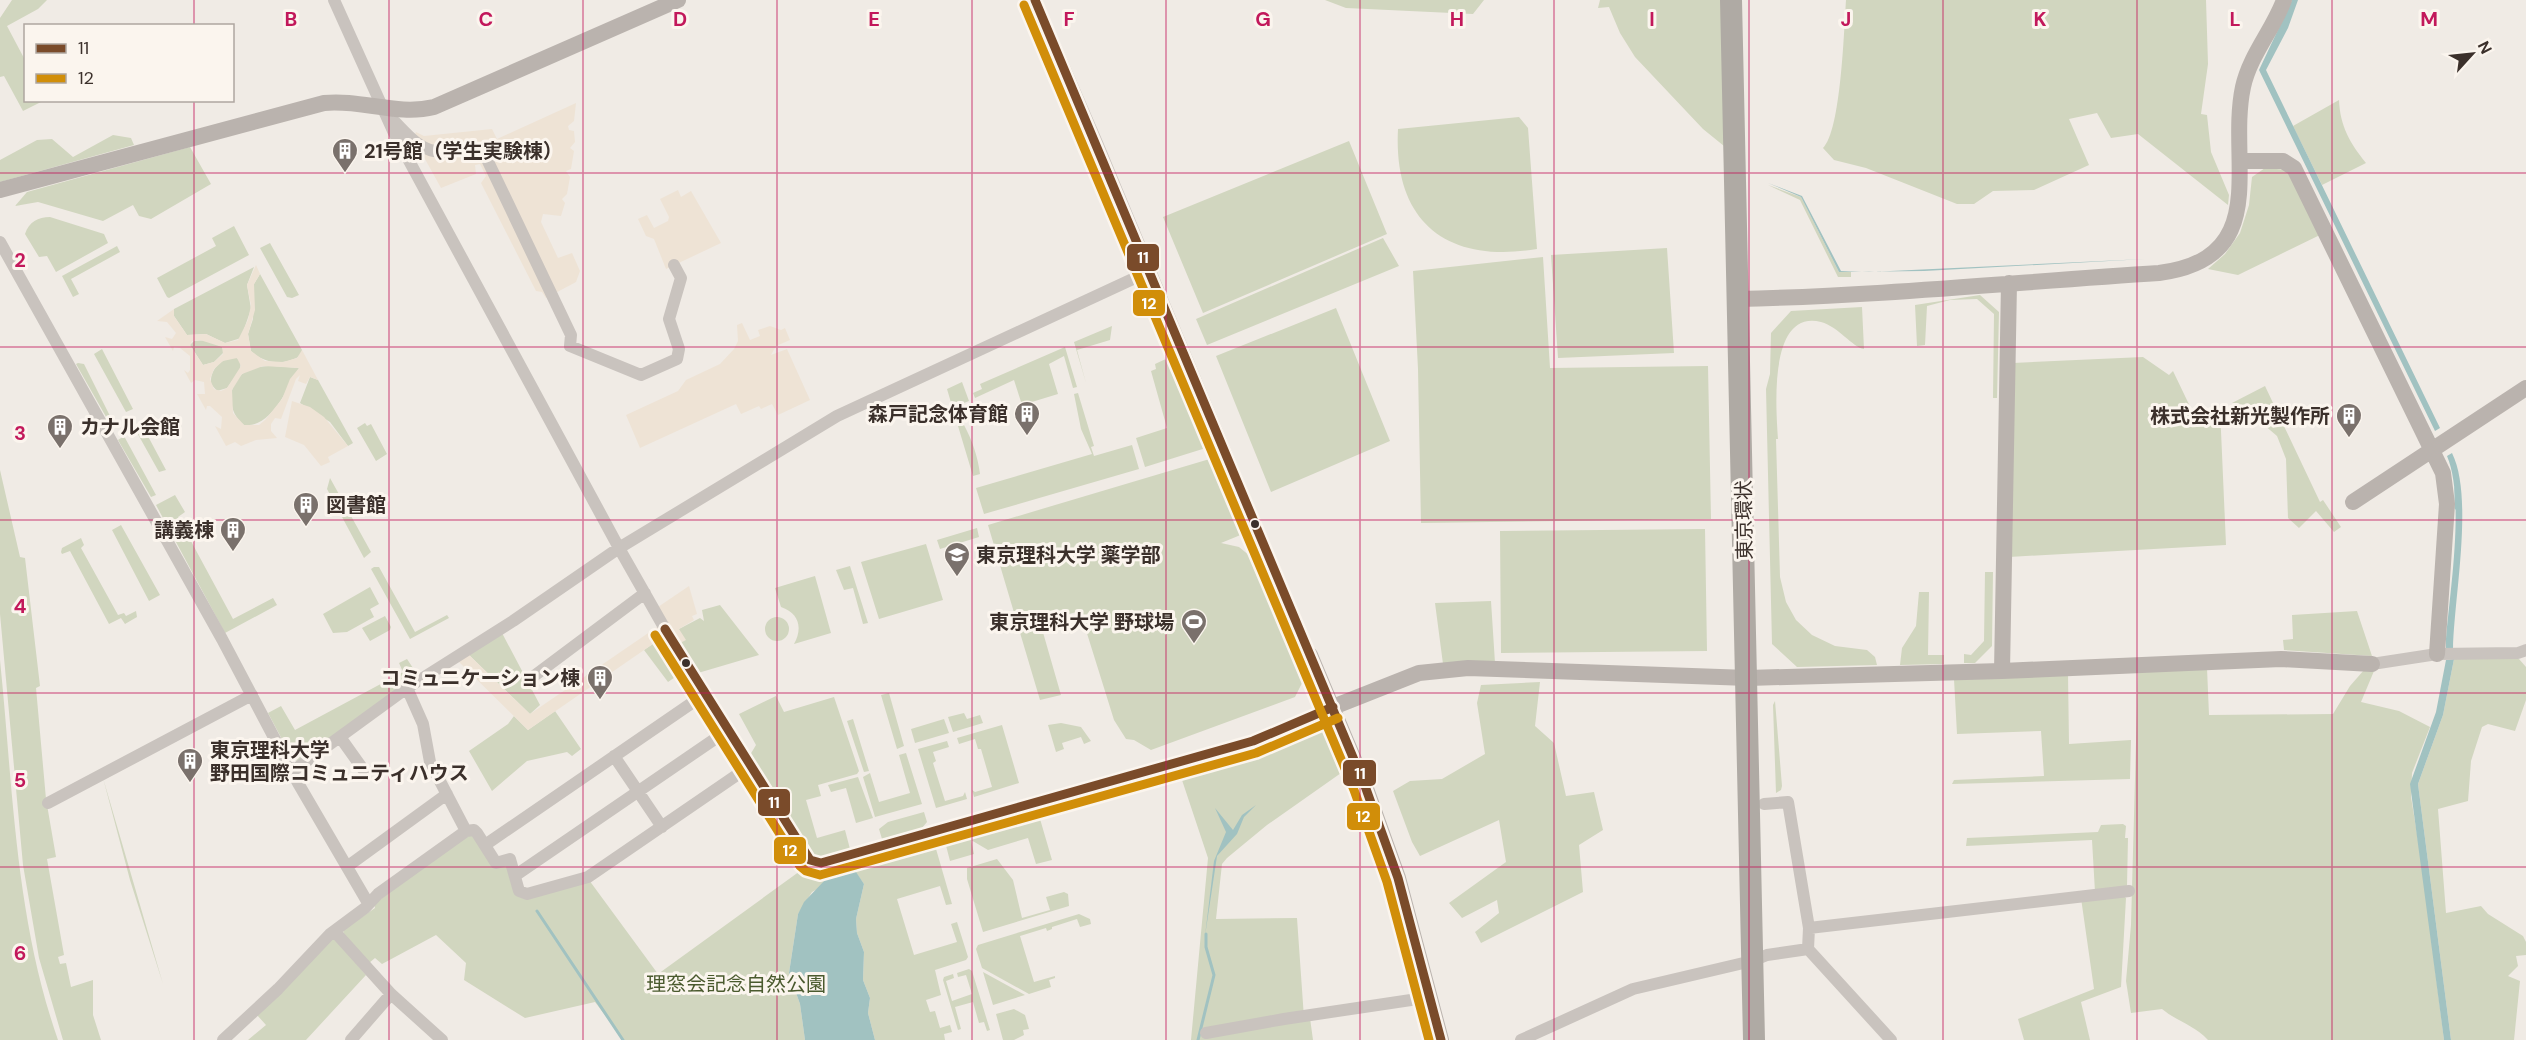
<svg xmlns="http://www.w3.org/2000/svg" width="2526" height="1040" font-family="'DM Sans','Noto Sans JP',sans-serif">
<rect width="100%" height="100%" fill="#f0ebe5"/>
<path fill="#d1d6bf" d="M12,0H47L38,9L7,26L25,60L26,100L43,101L23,111L4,76L0,77V18Z
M1325,0H1484L1473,14L1346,8Z
M1600,0H1721L1724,146L1703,129L1635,57L1620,33L1609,7L1598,8Z
M1846,0H2206L2208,64L2201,114L2207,115L2211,152L2229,195L2228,205L2138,134L2111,138L2097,113L2069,119L2089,165L2034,190L1993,191L1974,204H1957L1866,168L1834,160L1823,148C1841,131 1844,30 1846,0Z
M2339,100C2340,126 2350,143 2366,163L2322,185L2293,126Z
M1519,117L1528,128L1537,249C1447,264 1393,222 1398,129Z
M113,135L131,138L134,145L0,182V160L37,140L52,139L73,157Z
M1349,141L1387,234L1203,313L1163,217Z
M190,147L211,184L151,219L139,216L133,205L103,221L38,202L15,206L27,192Z
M2265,168L2288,170L2322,234L2238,275L2208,269L2225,254L2240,233L2249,205L2252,177Z
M1768,185L1801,197L1839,272H1851V277H1838L1800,200Z
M50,217L104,234L108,243L56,272L47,256L39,257L25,234C29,222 38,217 50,217Z
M234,226L249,255L169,298L167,297L157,278L216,246L212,238Z
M1383,238L1399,266L1207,345L1196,319Z
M270,243L299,295L292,298L287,297L260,248Z
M117,246L120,252L71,279L79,294L73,297L62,276Z
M1667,248L1674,353L1558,358L1551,255Z
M1543,257L1550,368L1708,366L1711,519L1421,523L1418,369L1413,271Z
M254,267L247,285L251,309L241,338L225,343L206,334L187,335L174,316V309Z
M260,274L302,350L301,355C286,366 264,364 251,351L248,334L253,319L254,284Z
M1980,295L1999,312L1997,398H1993L1994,314L1977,299L1950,300L1927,306L1925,345L1917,346L1915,305Z
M1862,307L1864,349C1852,347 1839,327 1821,322C1768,309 1776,408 1778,439H1776L1780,577L1786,602L1796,620L1812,635L1835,646L1867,650L1875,657L1877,665L1797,667L1772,644L1766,389L1770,374L1771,333L1791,311Z
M1336,308L1390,441L1271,492L1216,356Z
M1112,326L1110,340L1077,350L1086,383L1074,342Z
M208,340L222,347L224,352L214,362L203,365L190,345L194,341Z
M1065,347L1077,387L1073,388L1064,356L1049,364L1058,394L1022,405L1014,380L975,398L973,393L982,389L980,384Z
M102,349L133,409L126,412L94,354Z
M234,357L241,360L240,370L227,388L217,391L211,384C210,369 221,359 234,357Z
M2143,357L2169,375L2173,371L2196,419L2220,408L2226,545L2009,557L2013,363Z
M1168,358L1176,371L1183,368L1210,435L1206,436L1209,447L1145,467L1136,438L1167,428L1151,371L1156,369L1155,364Z
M78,363L84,364L112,420L109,422L76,364Z
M273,366L299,368C287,388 272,428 244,425C229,414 226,389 241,375C250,367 262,366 273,366Z
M310,377L318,380L353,443L348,446L330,422L300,403Z
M962,382L969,401L964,403L969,420L957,423L947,389Z
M2265,386L2320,502L2323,500L2341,527L2334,532L2316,511L2299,528L2288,518L2286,459L2277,436L2263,424L2255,407L2232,403Z
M1078,393L1094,446L1091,447L1094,456L1132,445L1139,469L984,514L976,488L1092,454L1081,429L1074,394Z
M365,423L367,426L371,424L387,454L376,461L357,428Z
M142,425L166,470L159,472L135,429Z
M964,425C972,440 978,457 980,474L973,476L958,426Z
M124,436L156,495L151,497L118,440Z
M1213,458L1221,461L1247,522L1240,525L1243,534L1221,543L1239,547L1250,556L1302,683L1295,697L1151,750L1134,740L1126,739L1114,720L1080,611L1040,622L1061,695L1040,700L988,525Z
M0,470L20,557L25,558L40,686L36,688L46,799L56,857L47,859L64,955L58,957L60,964L66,963L71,987L93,980V1015L101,1040H63L39,958L23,865L0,614Z
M330,478L371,552L364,558L327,489Z
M175,495L185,512L178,517L233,619L273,598L277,605L225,633L156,505Z
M121,525L160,595L149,601L112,530Z
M977,528L979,537L940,549L937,540Z
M1705,529L1707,651L1501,653L1500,531Z
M81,538L84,545L81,548L118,615L124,613L126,616L136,611L137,617L125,624L121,618L109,624L70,551L62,554L61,552L62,548Z
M926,544L943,600L879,619L861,562Z
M850,566L868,623L863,624L853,588L844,590L836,570Z
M374,567H379L415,632L447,615L449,618L410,639L371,569Z
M1985,572H1993L1992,646L1975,663H1964V654L1971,655L1984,641Z
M815,576L831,633L794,644C803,628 799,613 781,607L775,588Z
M370,587L379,604L370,609L374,617L347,632L333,633L323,614Z
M1919,592H1929L1928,655H1944V664L1900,665L1902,648L1916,626Z
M1491,601L1495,663L1443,664L1435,603Z
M720,605L759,655L698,673L680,643L679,629L700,618L704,621L702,610Z
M2357,611L2372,656L2284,650L2283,640L2293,639L2292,615Z
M385,616L391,627L390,630L370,641L362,628Z
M765 629a12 12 0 1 1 24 0a12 12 0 1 1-24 0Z
M502,633L540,705L530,714L468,654Z
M663,637L684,671L668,682L644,650Z
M407,659L417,674L299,761L293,760L268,713L281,706L295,730L403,672L399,663Z
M2454,659H2519L2526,667V700L2515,731L2488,724L2482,727L2471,761L2468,801L2438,809L2446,913L2481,906L2488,914L2523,936L2526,942V955L2516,956L2518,966L2508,976L2520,981L2514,1040H2451L2418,784L2443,715Z
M0,660C13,788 15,917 58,1040H0Z
M2207,668L2209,715L2333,714L2350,686L2364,670L2374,671L2361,702L2399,711L2430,727L2412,773L2411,797L2422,865L2444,1040H2208C2194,1025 2178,1022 2162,1009L2131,1013L2126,981L2131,925L2138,670Z
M2068,674L2069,744L2131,740L2130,779L1952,784L1954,780L2044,776L2041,731L1957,734L1954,679Z
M1540,682L1535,726L1554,743L1566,796L1594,792L1603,830L1579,845L1583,892L1481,943L1475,932L1499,913L1497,900L1462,918L1449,903L1506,862L1499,820L1420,856L1412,842L1393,791L1410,781L1442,779L1485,754L1477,703L1481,685Z
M889,693L904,746L897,749L881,695Z
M776,696L784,712L834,697L859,771L857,774L818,785L821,796L806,800L817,838L845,830L850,849L819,857L814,856L750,755L756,745L739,714Z
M1775,701L1782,786L1781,790L1776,793L1773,705Z
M555,711L581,749L572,756L567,752L527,761L492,791L469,751L508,724L514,716L528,730Z
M964,713L967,719L980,715L983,723L953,732L948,717Z
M1329,713L1351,766L1267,825L1227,858L1222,864L1216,919L1297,918L1304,1018H1310L1313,1040H1191L1208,858L1178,768Z
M853,719L869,771L864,772L847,721Z
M944,719L949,733L915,743L911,729Z
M1061,723L1081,727L1091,741L1084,744L1081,737L1062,743L1064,749L1056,752L1048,725Z
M1002,725L1019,783L974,797L972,790L975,792L992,787L981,749H978L975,739L959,744L957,738Z
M947,741L949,747L933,752L936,761L933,763L945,801L963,796L965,792L967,799L936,808L918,749Z
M906,753L922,804L875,817L863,777L870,773L879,802L910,793L899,755Z
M858,777L873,818L856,823L846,788L831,792L828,785Z
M103,778L163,984L130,880Z
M1030,809L1038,812L1052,860L1036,864L1028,838L988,850L971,840L974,854L950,861L943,834Z
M924,812L927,822L922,828L882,839L879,829L888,822Z
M2123,824L2126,826L2125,838H2128L2127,886L2095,892L2092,840L1966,846L1967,838L2098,832L2101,825Z
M471,832L494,865L509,862L517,893L589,880L658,974L807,866L816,869L926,839L934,842L952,904L946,905L940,886L897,899L914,955L957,942L951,924L957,922L968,957L966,960L935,970L941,995L926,1000L930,1012L935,1011L940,1028L950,1025L952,1032L944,1034L945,1040H875L868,1013L870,998L863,980L864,952L857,933L856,919L864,884L853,869L812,892L798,914L789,973L800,1004L805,1040H624L595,1002L525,1018L464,980L466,963L436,935L382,964L375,958L369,963L344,935L343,930L375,908L374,904Z
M997,859L1013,880L1022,918L1050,910L1046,897L1064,892L1068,894L1069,906L983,932L967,879V868Z
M2123,895L2126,898L2121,987L2081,1002L2090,1040H2024L2018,1019L2094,989L2081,898Z
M1079,914L1090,919L1091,924L1080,927L1077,919L1052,927V929L1047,931L1046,928L1020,936L1034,982L1055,976V978L1049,980L1051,987L1029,994L982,968L976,949L978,945Z
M333,936L366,975L306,1040H248L266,1025L257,1015Z
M969,969L972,971L990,1030L987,1031L984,1022L979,1023L973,1002L955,1007L961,1029L958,1030L943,980L944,977L953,974L954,978L946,981L952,1001L972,994L966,975L958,977L957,973Z
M983,972L1025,995L993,1005Z
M1014,1009L1025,1015L1029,1029L1023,1030L1024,1035L1014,1040H1003L996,1014Z"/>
<path fill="#eee3d5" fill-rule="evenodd" d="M576,103L574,121L568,126L569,130L574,131L575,142L570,148L574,151L571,169L566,171L570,177L567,194L562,199L565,203L561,216L543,214L541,222L558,258L572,253L580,271L576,282L546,298L542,292L536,291L481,183L486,176L480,164L475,165L476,174L441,188L425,159L409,147L416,132L424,136L492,129L497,139Z
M678,190L681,197L691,191L721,243L666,269L654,239L646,236L638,219L647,215L654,228L668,221L669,217L660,199Z
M256,265L260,274L254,284L255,310L248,334L251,351L265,361L283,362L297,358L302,350L318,380L310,377L306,384L298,381L300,375L296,379L281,419L275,418L271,424V431L277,438L256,440L241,446L235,442L226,446L215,426L221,429L222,417L210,406H207L206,410L197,394H205L204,382L195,380L191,383L184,370L188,373L190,370V356L180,348L174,347L173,351L165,337L172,339L176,333L167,322L157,321L174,309V316L187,335L206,334L225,343L238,340L248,320L251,305L247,285ZM200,340L222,347L223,354L214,362L203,365L190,345L192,341ZM237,358L241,366L227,388L221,391L214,389L210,379L214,369L223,361ZM263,366L299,368L290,379L282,399L265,420L259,425H244L233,413L232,390L242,374Z
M742,323L750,340L760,336L758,330L770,326L781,330L785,328L790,340L776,346L771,355L787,349L810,400L778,415L772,404L761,409L759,406L741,414L736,404L640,448L626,415L678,391L686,380L720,364L734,349L738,341L737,325Z
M292,401L310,407L324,417L348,446L328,457L330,462L321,466L304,445L285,437Z
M689,586L697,614L692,616L694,620L679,629L686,640L680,643L658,607Z
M657,627L663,637L528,730L457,660L468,654L530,714Z"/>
<path fill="#a1c2c1" d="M2292,0H2298L2288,28L2266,70L2440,428L2435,431L2259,70Z
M1768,183L1802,196L1841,271L1869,272L2145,259L1924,271L1839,272L1801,197Z
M2452,453C2474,497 2454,597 2453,649H2446V639C2450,590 2465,498 2447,456Z
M2454,659L2443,715L2418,784L2451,1040H2444L2410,784L2436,712L2446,660Z
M1256,805L1244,817L1237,834L1217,856L1205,936L1214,861L1226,832L1215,808L1233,830L1242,815Z
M854,869L864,884L856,919L857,933L864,952L863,980L870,998L868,1013L875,1040H805L800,1004L789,973L798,914L804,902L825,880Z"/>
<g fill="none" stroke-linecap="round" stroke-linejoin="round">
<path stroke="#a1c2c1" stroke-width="3" d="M2456,488V508
M537,911L623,1040
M1198,1040L1214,975L1206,947V934"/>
<path stroke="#c9c3be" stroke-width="12" d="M334,0L394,133L619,548L665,629L810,860L821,863L1253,741L1333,707
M1035,0L1097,143L1310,655
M395,122C406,133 418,148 434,151C450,154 467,147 483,151L571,335L570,346L641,375L677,359L679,349L669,319L681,278L674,265
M0,242L222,639L298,783L368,903
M2372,664L2437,654L2518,653L2526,650
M530,679L645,593
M407,688L423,724L430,762L466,831
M340,737L365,772
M614,756L662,827
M293,771L407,688L513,621L619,548L837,416L1150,271
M48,803L252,695
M1764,804L1788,802L1809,928L1808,949
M485,845L705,694
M348,866L447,794
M516,875L728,730
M1809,928L2129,891
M335,932L391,994L442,1040
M1808,949L1891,1040
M1206,1033L1284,1019L1431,997
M223,1040L278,989L330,934L365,908L378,894L466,831L474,830L477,833L496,863L510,859L519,891L527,894L588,877L750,766
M351,1040L391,994
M1521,1040L1633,989L1752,961L1767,955L1808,949"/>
<path stroke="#bab3ae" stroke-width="16" d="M2241,161H2283L2294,168L2443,473L2447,504L2437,654
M0,190L324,103C361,99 397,116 434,107L678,0
M1738,299C1879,296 2018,282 2159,273C2274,258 2227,162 2243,87C2250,55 2273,30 2284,0
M2353,502L2526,388
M1310,655L1365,786L1398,878L1441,1040
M2002,671L2009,283
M1333,707L1419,673L1468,668L1748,678L2002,671L2281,659L2372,664"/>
<path stroke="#afaaa4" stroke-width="22" d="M1731,0L1754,1040"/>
<defs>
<path id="bus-1" d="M1035,0L1365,786L1398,878L1441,1040
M665,629L810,860L821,863L1253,741L1333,707"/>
<path id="bus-2" d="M1024,5L1354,790L1387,882L1429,1040
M655,635L800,866L806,871L820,875L1256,753L1338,718"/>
</defs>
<use href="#bus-1" stroke="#fbf5ee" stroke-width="14"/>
<use href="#bus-2" stroke="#fbf5ee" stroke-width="14"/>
<use href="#bus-1" stroke="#7a4b2a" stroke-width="9"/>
<use href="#bus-2" stroke="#d18e09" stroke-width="9"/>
</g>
<path fill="none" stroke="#c2185b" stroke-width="1.5" stroke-opacity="0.55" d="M194,0V26M389,0V1040M583,0V1040M777,0V1040M972,0V1040M1166,0V1040M1360,0V1040M1554,0V1040M1749,0V1040M1943,0V1040M2137,0V1040M2332,0V1040M194,100V1040M0,173H2526M0,347H2526M0,520H2526M0,693H2526M0,867H2526"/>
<defs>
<symbol id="building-pin" viewBox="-11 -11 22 30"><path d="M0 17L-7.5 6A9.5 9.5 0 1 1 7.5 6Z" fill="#7a716c" stroke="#fbf5ee"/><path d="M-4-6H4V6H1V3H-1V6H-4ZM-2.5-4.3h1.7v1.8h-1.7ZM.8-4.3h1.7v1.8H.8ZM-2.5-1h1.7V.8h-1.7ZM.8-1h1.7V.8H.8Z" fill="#fff"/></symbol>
<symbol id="university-pin" viewBox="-11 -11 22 30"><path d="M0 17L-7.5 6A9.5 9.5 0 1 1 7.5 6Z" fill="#7a716c" stroke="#fbf5ee"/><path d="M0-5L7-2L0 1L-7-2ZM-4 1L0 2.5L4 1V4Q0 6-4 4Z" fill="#fff"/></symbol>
<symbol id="stadium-pin" viewBox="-11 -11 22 30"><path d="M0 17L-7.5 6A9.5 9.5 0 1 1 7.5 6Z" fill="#7a716c" stroke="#fbf5ee"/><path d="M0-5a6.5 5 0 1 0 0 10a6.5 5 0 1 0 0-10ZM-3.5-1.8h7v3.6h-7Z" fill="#fff"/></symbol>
</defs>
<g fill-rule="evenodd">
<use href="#building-pin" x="330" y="136" width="30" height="40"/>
<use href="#building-pin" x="1012" y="399" width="30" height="40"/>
<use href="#building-pin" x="2334" y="401" width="30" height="40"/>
<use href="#building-pin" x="45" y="412" width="30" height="40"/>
<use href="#building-pin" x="291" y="490" width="30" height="40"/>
<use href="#building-pin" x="218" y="515" width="30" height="40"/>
<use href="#university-pin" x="942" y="540" width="30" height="40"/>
<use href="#stadium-pin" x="1179" y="607" width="30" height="40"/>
<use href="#building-pin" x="585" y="663" width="30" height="40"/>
<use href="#building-pin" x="175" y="746" width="30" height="40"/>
</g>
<g fill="#3b302b" stroke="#fbf5ee" stroke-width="2">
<circle cx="1255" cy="524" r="5"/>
<circle cx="686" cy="663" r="5"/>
</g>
<g text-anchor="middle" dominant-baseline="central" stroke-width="6" stroke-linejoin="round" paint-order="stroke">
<g font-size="20" font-weight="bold" fill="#3b302b" stroke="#fbf5ee" text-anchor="start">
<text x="364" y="151">21号館（学生実験棟）</text>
<text x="1008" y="414" text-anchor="end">森戸記念体育館</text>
<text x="2330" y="416" text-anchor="end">株式会社新光製作所</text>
<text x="80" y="427">カナル会館</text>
<text x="326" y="505">図書館</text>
<text x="214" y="530" text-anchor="end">講義棟</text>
<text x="976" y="555">東京理科大学 薬学部</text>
<text x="1174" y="622" text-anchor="end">東京理科大学 野球場</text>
<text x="580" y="678" text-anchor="end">コミュニケーション棟</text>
<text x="210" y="750">東京理科大学<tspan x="210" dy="23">野田国際コミュニティハウス</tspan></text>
</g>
<g font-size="20" fill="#3b302b" stroke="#fbf5ee">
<text transform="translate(1744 520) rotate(-91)">東京環状</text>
</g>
<g font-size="20" fill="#4a5a2e" stroke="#fbf5ee">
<text x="736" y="984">理窓会記念自然公園</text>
</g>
</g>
<g font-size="20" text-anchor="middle" font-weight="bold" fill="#c2185b" stroke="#fbf5ee" stroke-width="6" stroke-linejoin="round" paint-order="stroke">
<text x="291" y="26">B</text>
<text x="486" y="26">C</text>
<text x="680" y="26">D</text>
<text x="874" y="26">E</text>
<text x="1069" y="26">F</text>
<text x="1263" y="26">G</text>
<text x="1457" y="26">H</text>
<text x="1652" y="26">I</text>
<text x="1846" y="26">J</text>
<text x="2040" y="26">K</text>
<text x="2235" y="26">L</text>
<text x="2429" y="26">M</text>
<text x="20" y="267">2</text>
<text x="20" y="440">3</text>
<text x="20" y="613">4</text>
<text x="20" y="787">5</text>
<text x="20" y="960">6</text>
</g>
<g stroke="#fbf5ee" stroke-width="2">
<rect x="1126" y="243" width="34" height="29" rx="6" fill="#7a4b2a"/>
<rect x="1132" y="289" width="34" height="28" rx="6" fill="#d18e09"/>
<rect x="1342" y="759" width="35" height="28" rx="6" fill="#7a4b2a"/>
<rect x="757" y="788" width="34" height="29" rx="6" fill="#7a4b2a"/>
<rect x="1346" y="802" width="35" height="29" rx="6" fill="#d18e09"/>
<rect x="773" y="836" width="34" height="29" rx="6" fill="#d18e09"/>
</g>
<g font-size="16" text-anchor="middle" font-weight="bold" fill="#fff">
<text x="1143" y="263">11</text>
<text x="1149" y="309">12</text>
<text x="1360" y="779">11</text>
<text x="774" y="808">11</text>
<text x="1363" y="822">12</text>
<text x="790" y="856">12</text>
</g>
<rect x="24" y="24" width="210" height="78" fill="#fbf5ee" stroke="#aea6a0" stroke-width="1.5"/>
<rect x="36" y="44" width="30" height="9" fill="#7a4b2a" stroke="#aea6a0" stroke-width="1.5"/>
<text x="78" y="54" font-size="18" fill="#3b302b">11</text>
<rect x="36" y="74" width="30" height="9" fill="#d18e09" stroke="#aea6a0" stroke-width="1.5"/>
<text x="78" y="84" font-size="18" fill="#3b302b">12</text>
<g transform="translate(2472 54) rotate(63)" stroke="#fbf5ee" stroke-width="4.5" paint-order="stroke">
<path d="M0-4.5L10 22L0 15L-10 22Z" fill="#3b302b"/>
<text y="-9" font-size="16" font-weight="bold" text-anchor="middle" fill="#3b302b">N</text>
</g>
</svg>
